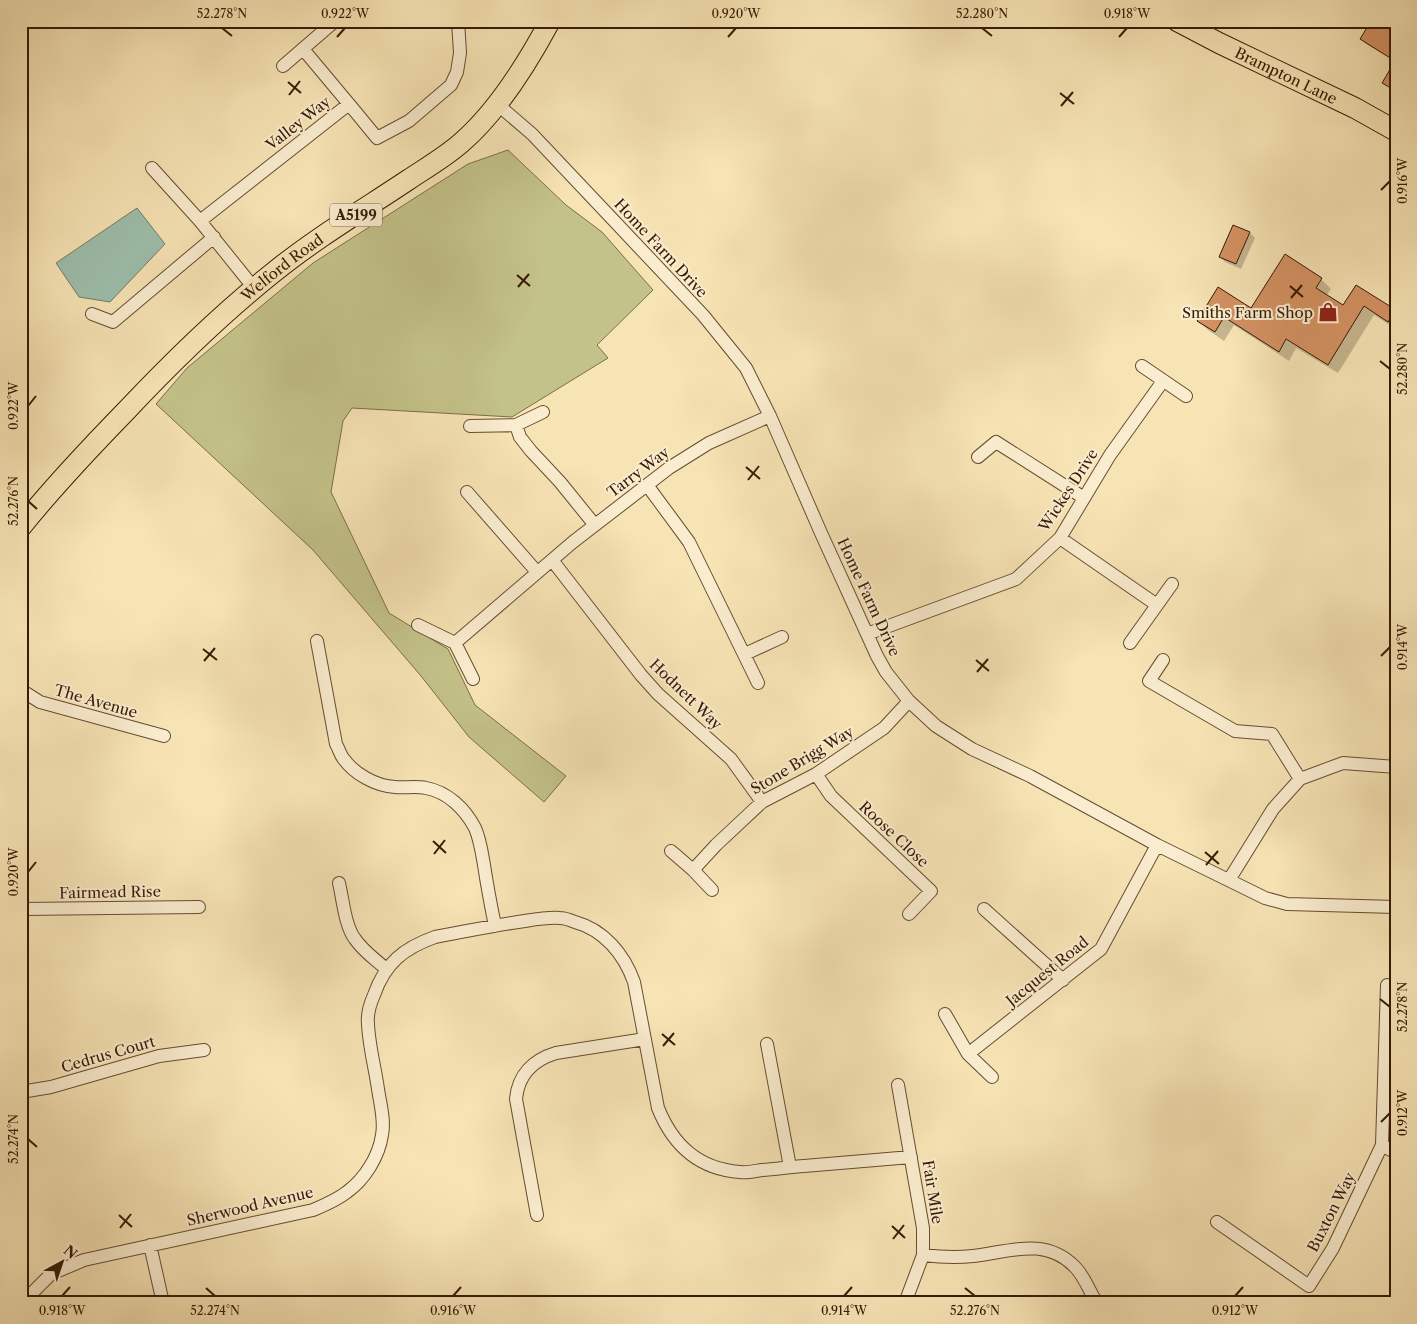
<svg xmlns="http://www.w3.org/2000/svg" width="1417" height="1324" font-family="'Libre Caslon Text',serif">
<rect width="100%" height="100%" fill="#f7e4b5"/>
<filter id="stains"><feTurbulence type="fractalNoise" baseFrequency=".004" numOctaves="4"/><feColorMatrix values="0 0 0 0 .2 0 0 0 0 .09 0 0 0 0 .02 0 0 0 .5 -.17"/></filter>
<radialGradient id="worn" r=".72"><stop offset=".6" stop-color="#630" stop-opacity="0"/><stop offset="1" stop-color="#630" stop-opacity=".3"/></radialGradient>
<path fill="#c3c289" stroke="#7c6e48" d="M508,150L566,205L602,232L653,290L597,345L608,358L512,417L352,408L343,421L331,492L389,613L448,649L475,705L566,776L544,802L469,737L421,676L313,550L156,404L187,368L313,263L468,164Z"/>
<path fill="#9dbfad" stroke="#747d6a" d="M137,208L165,244L110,302L79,297L56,263Z"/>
<path fill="#0003" d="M1396,28V92L1383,82L1396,62L1366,44L1361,39Z
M1233,226L1250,233L1255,238L1241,269L1225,262L1220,257Z
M1321,279L1331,289L1326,296L1343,307L1356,286L1396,311V329L1374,315L1338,373L1296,348L1289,361L1234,325L1224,341L1208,330L1198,321L1252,310Z"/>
<path fill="#d49263" stroke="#361a06" d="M1371,21H1388L1396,26V91L1382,83L1395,61L1360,39Z
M1233,225L1250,232L1236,264L1219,257Z
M1285,254L1322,278L1316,288L1343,305L1356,285L1396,310L1388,322L1364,306L1328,365L1286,339L1279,352L1224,317L1215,332L1197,321L1218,287L1251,308Z"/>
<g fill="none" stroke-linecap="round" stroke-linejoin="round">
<defs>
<path id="street" d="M303,49L349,104
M283,66L335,21
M497,104L532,134L618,225L703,315L746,368L770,416L821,533L877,656L886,672L909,701L936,726L972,749L1030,776L1157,845L1265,898L1287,904L1396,907
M152,168L200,221
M254,288L200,221L349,104L377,138L409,121L451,85L457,72L460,53L458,21
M92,314L113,322L214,237
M1142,366L1186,396
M516,425L520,437L531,451L560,482L594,524
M470,426L516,425L543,412
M978,457L996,442L1084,498
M647,485L689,542L758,683
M467,492L537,572
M1060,538L1157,605
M552,560L641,675L658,694L731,759L762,802
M418,625L455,643L473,679
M867,634L1016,579L1060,538L1110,455L1163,381
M317,641L336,744C339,749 340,754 343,758C354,774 376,786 395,787C405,788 416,786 426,788C448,792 465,809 475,828C480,839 482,853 484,865C487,885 491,906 495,926
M455,643L573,542L669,468L709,443L770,416
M1130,643L1172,584
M745,654L782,637
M1163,660L1149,681L1235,731L1272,734L1300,779
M21,690L40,702L164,736
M816,774L831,796L931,891L909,914
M671,851L693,870L712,890
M693,870L716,845L762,802L816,774L884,728L909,701
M1229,880L1273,809L1300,779L1343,763L1396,767
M339,883C343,900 345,926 355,939C363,951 375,959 386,969
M21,909L199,907
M984,909L1063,980
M945,1014L968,1054L992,1077
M767,1044L790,1167
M968,1054L1101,949L1157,845
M898,1085L923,1228V1255L905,1303
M21,1092L51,1087L159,1056L204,1050
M1382,1145L1396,1153
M537,1215L516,1099C518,1075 533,1060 556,1053L645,1039
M1217,1222L1309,1286L1333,1248L1382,1145L1387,985
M150,1245L163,1303
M923,1255C939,1257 956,1258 973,1256C1009,1252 1045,1236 1075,1267C1085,1277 1089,1291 1097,1303
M25,1303L27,1298L51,1274L84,1260L313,1210C325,1205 337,1200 347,1192C365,1179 379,1156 382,1135C385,1120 380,1103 378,1089C375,1068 369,1046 368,1024C367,1015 370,1004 374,995C385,963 404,948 435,937C463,932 490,926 518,922C532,920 546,917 560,918C565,918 570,920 575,922C604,930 624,954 634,982L658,1108C673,1145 698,1169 740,1172C747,1173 755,1171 762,1170C776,1169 790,1167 804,1166C840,1163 875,1160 911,1157"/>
<g id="primary">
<path id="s1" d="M1177,21L1219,43L1355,108L1396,131"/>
<path id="s2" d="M21,527C53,487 89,449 125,412C172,362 220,315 274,272C316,238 363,210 408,180C426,168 445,157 461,143C496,113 528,62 550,21"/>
</g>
</defs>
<use href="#street" stroke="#664c32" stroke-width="14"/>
<use href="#primary" stroke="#361a06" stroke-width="22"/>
<use href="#street" stroke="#faedcf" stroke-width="12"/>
<use href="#primary" stroke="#f7e4b5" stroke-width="20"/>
</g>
<path fill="none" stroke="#361a06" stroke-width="2" d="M222,28L232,36M982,28L992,36M337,37L345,28M728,37L736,28M1119,37L1127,28M288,82L301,93M1060,93L1074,104M289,95L300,81M1061,106L1073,92M1381,190L1390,181M517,275L530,286M1290,286L1303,297M518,287L529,274M1291,298L1302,285M1380,361L1390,369M28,406L36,396M746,467L760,479M748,480L759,466M28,501L37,509M203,649L217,660M1381,656L1390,647M976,660L989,671M204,661L215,648M977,672L988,659M433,841L446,853M1205,852L1219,864M434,854L445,840M1206,865L1218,851M28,872L36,862M1380,999L1390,1007M662,1034L675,1045M663,1046L674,1033M1381,1122L1390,1113M28,1139L37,1147M119,1215L132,1227M892,1226L905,1238M120,1228L131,1214M893,1239L904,1225M206,1288L215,1296M965,1288L975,1296M62,1296L70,1287M453,1296L461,1287M844,1296L852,1287M1235,1296L1243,1287"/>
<defs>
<symbol id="shop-bare" viewBox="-9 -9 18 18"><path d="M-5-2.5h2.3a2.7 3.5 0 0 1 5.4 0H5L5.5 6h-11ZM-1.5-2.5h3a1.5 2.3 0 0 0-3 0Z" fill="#8f2418" stroke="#faedcf" stroke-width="2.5" paint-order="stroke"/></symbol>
</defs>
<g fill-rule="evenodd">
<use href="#shop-bare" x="1314" y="298" width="28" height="28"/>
</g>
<g text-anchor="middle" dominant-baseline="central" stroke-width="4" stroke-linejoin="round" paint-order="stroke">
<rect fill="#faedcf" stroke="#715942" stroke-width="1" x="330" y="203.5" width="52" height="23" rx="4"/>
<g font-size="14" font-weight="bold" fill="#361a06">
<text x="356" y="215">A5199</text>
</g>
<g font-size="15" fill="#361a06" stroke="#faedcf">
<text stroke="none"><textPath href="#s1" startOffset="122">Brampton Lane</textPath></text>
<text transform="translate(298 123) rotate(-38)">Valley Way</text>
<text transform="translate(661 248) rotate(47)">Home Farm Drive</text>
<text stroke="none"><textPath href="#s2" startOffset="369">Welford Road</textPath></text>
<text transform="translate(638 472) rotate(-37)">Tarry Way</text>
<text transform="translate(1068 490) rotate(-57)">Wickes Drive</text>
<text transform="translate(869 597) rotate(65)">Home Farm Drive</text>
<text transform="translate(686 694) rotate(44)">Hodnett Way</text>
<text transform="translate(96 701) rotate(16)">The Avenue</text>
<text transform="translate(802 760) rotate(-31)">Stone Brigg Way</text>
<text transform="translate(894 834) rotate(43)">Roose Close</text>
<text transform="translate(110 892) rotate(-1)">Fairmead Rise</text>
<text transform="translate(1047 971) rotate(-39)">Jacquest Road</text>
<text transform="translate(108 1054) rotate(-16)">Cedrus Court</text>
<text transform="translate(933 1192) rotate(81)">Fair Mile</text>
<text transform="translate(250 1206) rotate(-13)">Sherwood Avenue</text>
<text transform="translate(1331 1212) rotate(-63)">Buxton Way</text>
</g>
<g font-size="15" fill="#361a06" stroke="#faedcf" text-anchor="end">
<text x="1313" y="312">Smiths Farm Shop</text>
</g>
</g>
<rect width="1417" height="1324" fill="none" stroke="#f7e4b5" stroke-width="55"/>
<g transform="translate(62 1262) rotate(40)" stroke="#faedcf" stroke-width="4" paint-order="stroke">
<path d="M0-4L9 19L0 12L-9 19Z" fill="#361a06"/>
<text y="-8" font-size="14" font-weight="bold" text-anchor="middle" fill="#361a06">N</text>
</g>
<rect x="28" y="28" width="1362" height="1268" fill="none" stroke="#361a06" stroke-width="2"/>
<g font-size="12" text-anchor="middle" fill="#361a06">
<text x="222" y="18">52.278°N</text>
<text x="345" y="18">0.922°W</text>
<text x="736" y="18">0.920°W</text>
<text x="982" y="18">52.280°N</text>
<text x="1127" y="18">0.918°W</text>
<text transform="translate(1403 181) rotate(-90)" y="4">0.916°W</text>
<text transform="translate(1403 369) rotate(-90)" y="4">52.280°N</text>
<text transform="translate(14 406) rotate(-90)" y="4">0.922°W</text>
<text transform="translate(14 501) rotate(-90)" y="4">52.276°N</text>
<text transform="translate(1403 647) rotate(-90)" y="4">0.914°W</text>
<text transform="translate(14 872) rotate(-90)" y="4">0.920°W</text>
<text transform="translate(1403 1007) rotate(-90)" y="4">52.278°N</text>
<text transform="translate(1403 1113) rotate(-90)" y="4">0.912°W</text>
<text transform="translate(14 1139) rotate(-90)" y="4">52.274°N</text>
<text x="62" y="1315">0.918°W</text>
<text x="215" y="1315">52.274°N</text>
<text x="453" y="1315">0.916°W</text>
<text x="844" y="1315">0.914°W</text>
<text x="975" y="1315">52.276°N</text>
<text x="1235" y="1315">0.912°W</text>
</g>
<rect width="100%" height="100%" filter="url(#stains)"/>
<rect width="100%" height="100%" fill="url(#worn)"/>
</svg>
